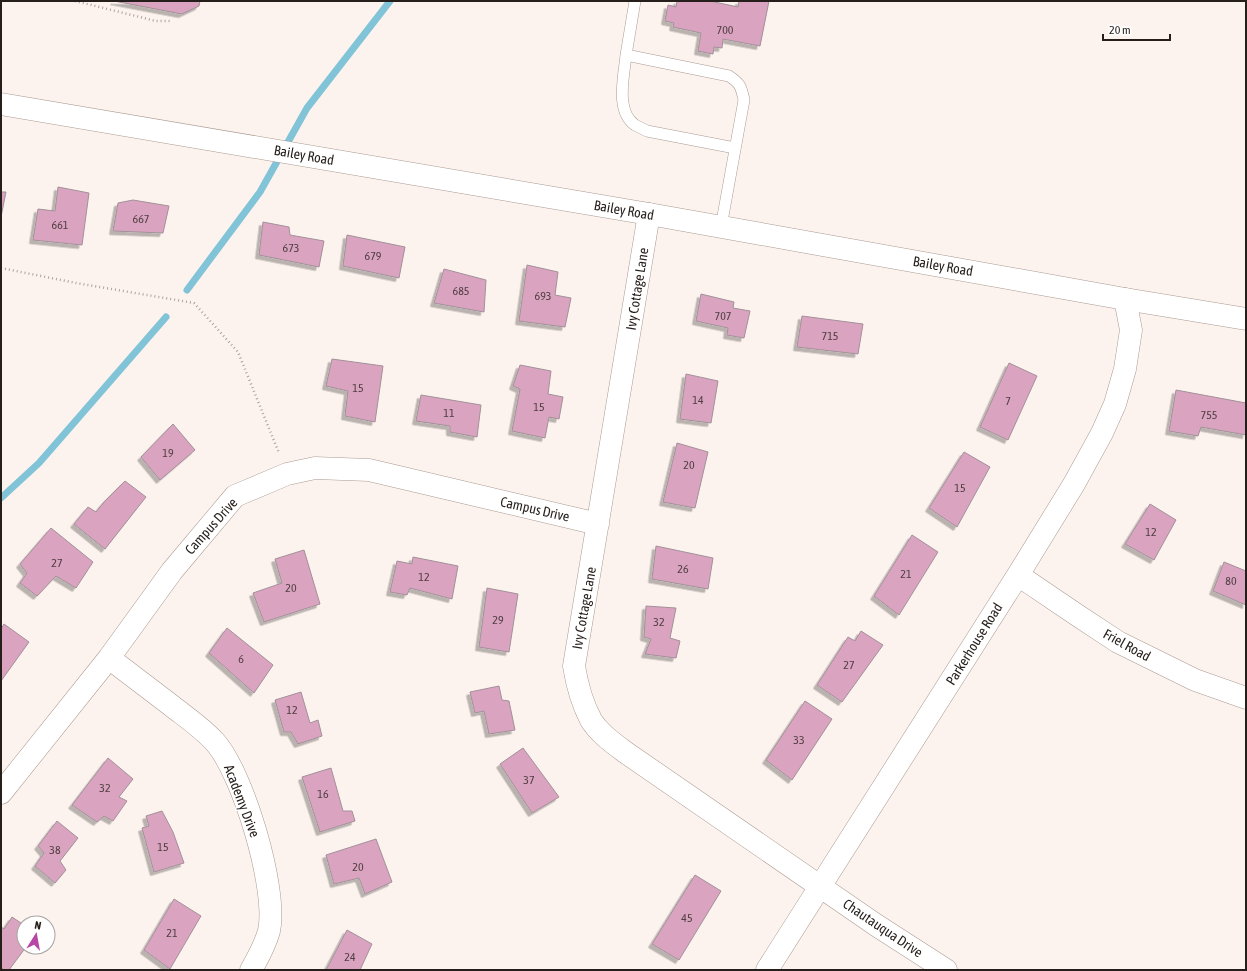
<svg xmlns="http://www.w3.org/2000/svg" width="1247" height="971" font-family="'Asap Condensed',sans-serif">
<defs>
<filter id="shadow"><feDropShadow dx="-3.5" dy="3.5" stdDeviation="0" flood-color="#0004"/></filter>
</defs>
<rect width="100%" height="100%" fill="#fdf3ee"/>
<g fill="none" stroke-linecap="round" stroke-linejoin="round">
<path stroke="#81c4d8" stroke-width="7" d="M187,290L260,192L307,108L390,1
M1,498L39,463L166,317"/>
</g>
<path fill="#daa4c1" stroke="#a19098" filter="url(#shadow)" d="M114,1H200L199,6L182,14Z
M677,1H710L738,7L739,1H769L760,46L723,39L722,48L714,47L713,54L698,51L701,33L673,27L674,23L665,21L668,5L676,7Z
M58,187L89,193L82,245L33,240L38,209L55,211Z
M1,192H6L1,217Z
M133,200L169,206L163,233L113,231L118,203Z
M263,222L289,227L290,235L324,241L319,267L259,255Z
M347,235L405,247L399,278L343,266Z
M527,265L558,272L555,295L571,298L565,327L519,321Z
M444,269L486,280L484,312L434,303Z
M701,294L734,302L733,308L750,311L744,338L727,335L728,328L696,321Z
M802,316L863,324L858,354L797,347Z
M332,359L383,366L375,422L345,416L348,391L326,386Z
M1009,363L1037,376L1008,440L980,427Z
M520,365L551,371L548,394L563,397L559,419L549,417L545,438L512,431L520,389L513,386Z
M686,374L718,381L711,423L680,419Z
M1176,390L1246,403V435L1201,427L1198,436L1169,431Z
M421,395L481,405L477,437L450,432V426L416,421Z
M173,424L195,450L160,480L141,457Z
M677,443L708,452L695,508L663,502Z
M964,452L990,467L957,527L929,508Z
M125,481L146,497L105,549L74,524L88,507L96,512L104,502Z
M1150,504L1176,520L1154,560L1125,544Z
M51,528L93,562L76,588L56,576L37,596L20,583L27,573L20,564Z
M912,535L938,552L899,615L874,596Z
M656,546L713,558L708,589L652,579Z
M304,550L320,604L264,622L253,593L282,583L275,559Z
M413,557L458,566L452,599L410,588L407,595L390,592L397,561L412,564Z
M1224,562L1246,571V605L1213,591Z
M487,588L518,594L509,652L479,647Z
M646,606L676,608L670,638L680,641L676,658L645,654L651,639L644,637Z
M4,624L29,642L1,681V629Z
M227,628L273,665L254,693L209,653Z
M861,631L883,645L842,702L817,685L848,637L855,641Z
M499,686L502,700L509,701L515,730L489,734L484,711L475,713L470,692Z
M301,692L310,723L318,720L322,736L298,744L291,732H284L275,700Z
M805,701L832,719L792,780L766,760Z
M523,748L559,797L532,813L500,764Z
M108,758L133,779L119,797L127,801L113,821L104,816L97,822L72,805Z
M331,768L343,811H352L355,821L320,832L302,777Z
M162,811L173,832L184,863L154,872L142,828L149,826L146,816Z
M57,821L78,838L60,861L66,870L55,883L35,866L44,853L38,846Z
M376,839L392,882L365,894L359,878L334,884L326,855Z
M695,875L721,891L679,960L652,944Z
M174,899L201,916L170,969L144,950Z
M12,917L24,925V947H26L9,970H4L1,967V927L4,929Z
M347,930L372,944L360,970H326Z"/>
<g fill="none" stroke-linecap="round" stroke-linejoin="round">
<defs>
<path id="service" d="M635,1L626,55L729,76C741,84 741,87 744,100L721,227
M626,55C624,76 615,111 635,125C639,127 643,129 647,131L735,148"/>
<path id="minor" d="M649,214L574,666C577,685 582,703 591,720C599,733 613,743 625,752L876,925L946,970
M1018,575L1077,615L1118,642L1195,680L1246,698
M109,658C130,674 151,690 172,706C186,717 202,728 214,741C243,772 278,890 269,931C265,945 258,958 251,970
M1,793L109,658L172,571L235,496L287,474L315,468L369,470L598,524
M767,970L1018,575L1074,484L1102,433L1115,404L1125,369L1131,330L1125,299"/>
<path id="tertiary" d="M1,104L649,214L1125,299L1246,319"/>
</defs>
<use href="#service" stroke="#aa9a92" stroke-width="12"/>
<use href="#minor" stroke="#aa9a92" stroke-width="23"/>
<use href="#tertiary" stroke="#aa9a92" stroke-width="23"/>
<path stroke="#aba29e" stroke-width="2.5" stroke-dasharray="1 3" stroke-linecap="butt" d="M75,1L156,21H171
M1,268L76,283L194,303L238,352L279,453"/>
<use href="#service" stroke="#fff" stroke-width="11"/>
<use href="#minor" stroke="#fff" stroke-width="22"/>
<use href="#tertiary" stroke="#fff" stroke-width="22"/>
</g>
<g text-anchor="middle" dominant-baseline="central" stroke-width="3" stroke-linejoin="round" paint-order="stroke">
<g font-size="12" fill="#524044">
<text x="725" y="30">700</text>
<text x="141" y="219">667</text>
<text x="60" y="225">661</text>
<text x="291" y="248">673</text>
<text x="373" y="256">679</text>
<text x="461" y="291">685</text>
<text x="543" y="296">693</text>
<text x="723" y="316">707</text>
<text x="830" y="336">715</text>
<text x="358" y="388">15</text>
<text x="698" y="400">14</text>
<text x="1008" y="401">7</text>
<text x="539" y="407">15</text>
<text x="449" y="413">11</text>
<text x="1209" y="415">755</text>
<text x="168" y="453">19</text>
<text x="689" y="465">20</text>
<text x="960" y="488">15</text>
<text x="1151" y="532">12</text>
<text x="57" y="563">27</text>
<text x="683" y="569">26</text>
<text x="906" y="574">21</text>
<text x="424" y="577">12</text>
<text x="1231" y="581">80</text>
<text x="291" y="588">20</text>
<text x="498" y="620">29</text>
<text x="659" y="622">32</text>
<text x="241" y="659">6</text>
<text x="849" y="665">27</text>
<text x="292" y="710">12</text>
<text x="799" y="740">33</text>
<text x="529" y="780">37</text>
<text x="105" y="788">32</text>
<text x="323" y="794">16</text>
<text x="163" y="847">15</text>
<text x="55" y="850">38</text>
<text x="358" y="867">20</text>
<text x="687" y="918">45</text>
<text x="172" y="933">21</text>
<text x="350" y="957">24</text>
</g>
<g font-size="14" fill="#251e1b" stroke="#fff">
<text transform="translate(304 155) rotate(10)">Bailey Road</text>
<text transform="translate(624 210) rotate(10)">Bailey Road</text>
<text transform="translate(943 266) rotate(10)">Bailey Road</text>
<text transform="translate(637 289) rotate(-81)">Ivy Cottage Lane</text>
<text transform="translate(535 509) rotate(13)">Campus Drive</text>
<text transform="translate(211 526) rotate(-48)">Campus Drive</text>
<text transform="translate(584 608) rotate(-80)">Ivy Cottage Lane</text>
<text transform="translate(974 644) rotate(-58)">Parkerhouse Road</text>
<text transform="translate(1127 645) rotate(29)">Friel Road</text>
<text transform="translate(242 801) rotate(69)">Academy Drive</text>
<text transform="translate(883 928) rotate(34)">Chautauqua Drive</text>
</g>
</g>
<rect width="1247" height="971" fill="none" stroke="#251e1b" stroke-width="4"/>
<g transform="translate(36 935) rotate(11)"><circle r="19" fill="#ffffff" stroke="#a8a5a4"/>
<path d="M0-3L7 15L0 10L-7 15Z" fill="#b647a6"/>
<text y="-6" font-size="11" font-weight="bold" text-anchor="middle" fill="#251e1b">N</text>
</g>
<path d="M1103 34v6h67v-6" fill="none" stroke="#251e1b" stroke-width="2"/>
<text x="1109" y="34" font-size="12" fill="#251e1b" stroke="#ffffff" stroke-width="3" paint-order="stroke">20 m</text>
</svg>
